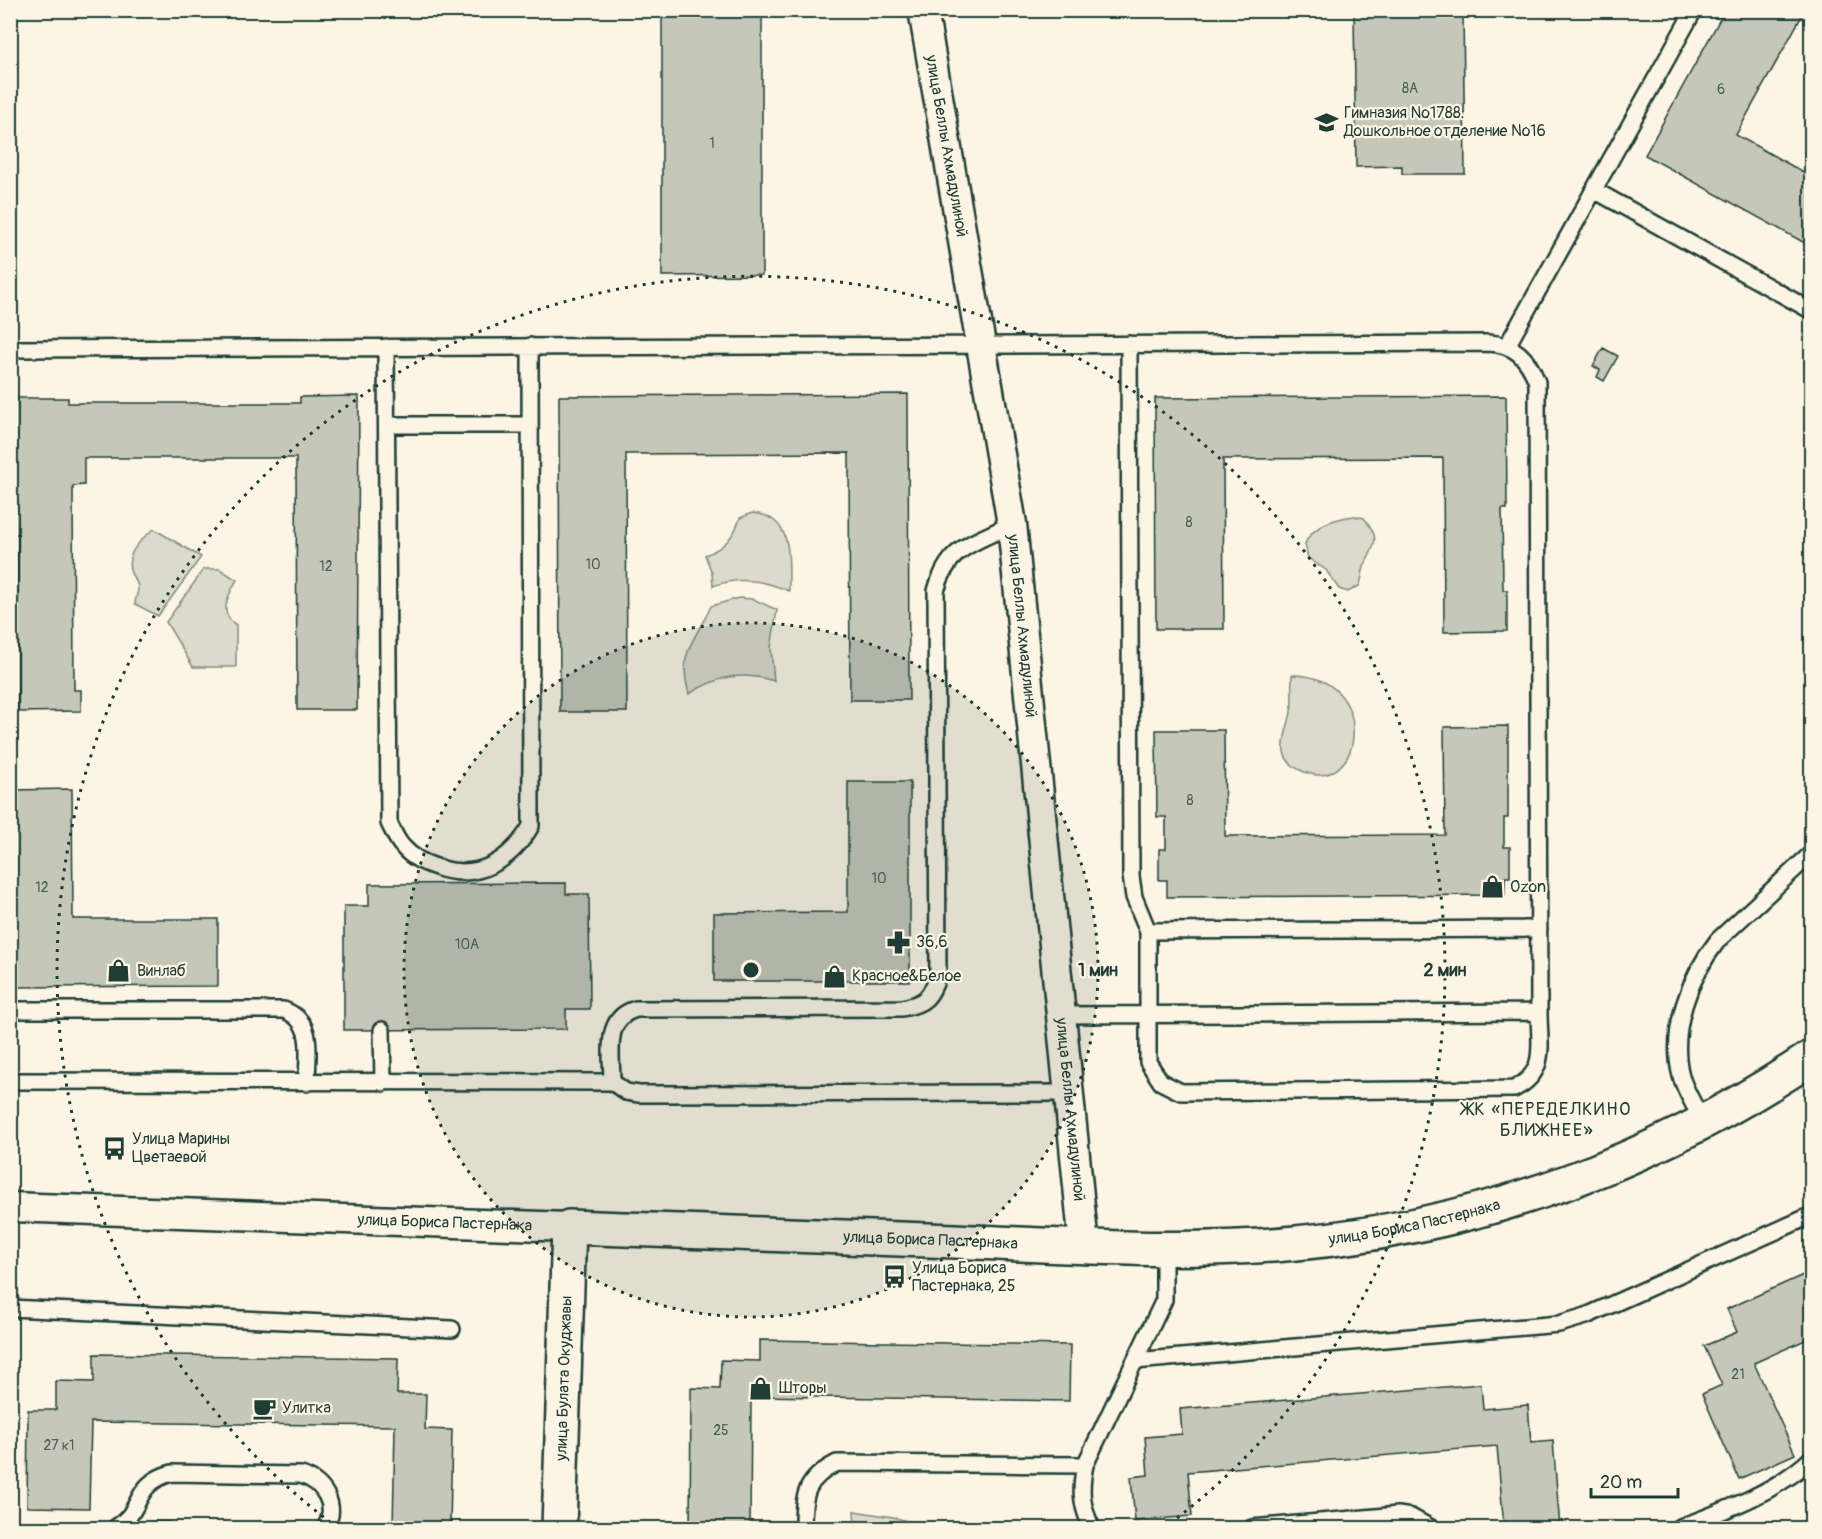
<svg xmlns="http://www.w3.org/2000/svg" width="1822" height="1539" font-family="Pangolin,sans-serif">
<rect width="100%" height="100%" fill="#fcf5e5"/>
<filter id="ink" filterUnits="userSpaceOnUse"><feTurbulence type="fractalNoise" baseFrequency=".0167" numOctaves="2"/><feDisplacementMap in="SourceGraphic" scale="12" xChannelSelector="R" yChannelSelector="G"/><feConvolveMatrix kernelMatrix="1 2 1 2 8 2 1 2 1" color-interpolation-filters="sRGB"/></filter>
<g filter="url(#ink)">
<path fill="#dcdacc" stroke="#7e8c80" stroke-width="1.5" d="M752,513C795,516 788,559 789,591C764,580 739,576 713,586L712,573L705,555C724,548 734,537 740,518Z
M1354,516L1364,518C1383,541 1373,545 1364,567C1362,574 1362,580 1359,586L1348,592L1339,589L1326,570L1308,558L1305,544C1311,526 1336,518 1354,516Z
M154,529L201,557L158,616L135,604C135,598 139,592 138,586C137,581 133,578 131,573C124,554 141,539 154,529Z
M204,569H220L237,580C229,594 217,613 236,625V667H193L166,622Z
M739,598L753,599L777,610L771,648L774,681C741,671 718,676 689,694C677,651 695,642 711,606Z
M1292,675C1380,675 1364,798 1302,771C1293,767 1286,762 1284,752C1282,738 1289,725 1291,712C1293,700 1291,687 1292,675Z
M854,1511L893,1517L930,1528H855Z"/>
<path fill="#c5c7b9" stroke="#1f3d34" stroke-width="1.5" d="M662,10H762V275L662,276Z
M1354,10H1463L1465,174H1402V166L1356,167Z
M1725,10H1805L1736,135L1812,177V247L1645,155Z
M1603,348L1618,356L1604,381L1597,377L1600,370L1593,366Z
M908,394L909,700H850L849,453L626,454L627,712H560L559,396Z
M359,396L357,710H297L296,458H84V485L73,486L74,690H81V711L18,712V534H10V398H68V403H300V397Z
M1506,396L1507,509H1502L1503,590H1507V631L1444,632L1443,458L1223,459L1224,629H1156L1155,398Z
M1508,726V818H1504V847H1510V877H1505V895L1167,897V880H1159V849H1166V817H1157L1156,730H1224L1225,836L1445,835L1444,727Z
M848,782H910V981H714V913L848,912Z
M72,789L73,919H218V986L10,987V790Z
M566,883V894H589L590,1009H566V1029L344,1030V906H369V884Z
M1812,1271V1337L1754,1363L1795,1454L1739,1479L1702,1394L1722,1385L1704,1346L1737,1332L1727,1309Z
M760,1340L1070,1345L1069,1401L751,1396L750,1528H690L691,1388L720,1389L721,1360L760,1361Z
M94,1354L398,1358L397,1394H426L425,1429L452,1430L450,1528H393L395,1426L91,1422L89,1508L27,1507L28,1410H56V1381L94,1382Z
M1481,1384L1483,1409L1528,1405L1531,1443L1553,1441L1560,1528H1504L1497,1446L1188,1472L1192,1516L1135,1521L1131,1477L1148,1475L1145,1437L1182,1434L1180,1409Z
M151,1522H169V1528H151Z"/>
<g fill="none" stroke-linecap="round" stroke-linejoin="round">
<defs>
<path id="lane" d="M1594,190L1812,311
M1129,344L1131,876L1134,897L1148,931
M1507,346L1694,10
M386,347L389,823C393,831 397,841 403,847C413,859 425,863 439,868C479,881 511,860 531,826L530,346
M10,349L1488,343C1515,344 1528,358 1537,382L1539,1012L1062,1015
M387,425H530
M1012,524C973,544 949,545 936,591L938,975C931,997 925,1004 902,1008L636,1009C603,1018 612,1054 612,1082L626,1092L639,1094L1070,1093
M1539,929L1148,931V1062L1161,1082L1181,1092L1514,1089C1548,1072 1539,1045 1539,1012
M10,1010H284C316,1022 307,1054 307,1083
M382,1030L383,1083
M10,1081L612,1082
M1703,1122C1696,1108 1685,1091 1681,1076C1669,1030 1690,976 1718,940L1812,853
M10,1308L452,1329
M1135,1361L1559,1324L1586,1316L1812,1215
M115,1528C144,1512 132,1483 172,1473L301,1475C323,1482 339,1505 325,1528
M803,1528C803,1495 805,1479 837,1463L1085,1465
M1092,1528C1081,1506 1080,1489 1085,1465L1164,1300V1248
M1252,1528L1398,1515L1411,1517L1431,1528
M1678,1528C1723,1511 1777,1492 1812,1458"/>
<g id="street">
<path id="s1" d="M923,10L1012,524L1084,1246"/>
<path id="s2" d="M10,1207L569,1227"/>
</g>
<g id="secondary">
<path id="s3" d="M559,1528L569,1227C698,1232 826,1236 955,1241C1069,1246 1183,1254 1296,1243C1482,1226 1657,1161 1812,1057"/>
</g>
</defs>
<use href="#lane" stroke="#1f3d34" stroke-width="20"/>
<use href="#street" stroke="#1f3d34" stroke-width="33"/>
<use href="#secondary" stroke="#1f3d34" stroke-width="38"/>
<use href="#lane" stroke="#fcf5e5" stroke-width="15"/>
<use href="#street" stroke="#fcf5e5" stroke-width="28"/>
<use href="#secondary" stroke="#fcf5e5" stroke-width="33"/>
</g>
</g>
<circle cx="751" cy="970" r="347" fill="#1f3d34" fill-opacity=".12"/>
<g fill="none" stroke="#1f3d34" stroke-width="3" stroke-dasharray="3 6">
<circle cx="751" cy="970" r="347"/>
<path d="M338 1528A694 694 0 1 1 1164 1528"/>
</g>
<defs>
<symbol id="school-bare" viewBox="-9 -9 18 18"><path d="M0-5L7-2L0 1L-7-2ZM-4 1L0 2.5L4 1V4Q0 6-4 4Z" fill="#1f3d34" stroke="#fcf5e5" stroke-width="2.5" paint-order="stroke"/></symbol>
<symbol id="shop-bare" viewBox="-9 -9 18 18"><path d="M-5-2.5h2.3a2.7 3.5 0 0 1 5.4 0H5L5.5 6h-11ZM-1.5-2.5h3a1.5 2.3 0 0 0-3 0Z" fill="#1f3d34" stroke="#fcf5e5" stroke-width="2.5" paint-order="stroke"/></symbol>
<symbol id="pharmacy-bare" viewBox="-9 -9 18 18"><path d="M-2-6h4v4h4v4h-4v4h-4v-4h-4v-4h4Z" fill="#1f3d34" stroke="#fcf5e5" stroke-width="2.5" paint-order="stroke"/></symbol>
<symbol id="bus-bare" viewBox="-9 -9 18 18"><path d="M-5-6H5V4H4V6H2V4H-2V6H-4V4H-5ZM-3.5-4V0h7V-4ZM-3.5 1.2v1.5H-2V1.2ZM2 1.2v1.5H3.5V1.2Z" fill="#1f3d34" stroke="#fcf5e5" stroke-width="2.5" paint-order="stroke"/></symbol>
<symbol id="cafe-bare" viewBox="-9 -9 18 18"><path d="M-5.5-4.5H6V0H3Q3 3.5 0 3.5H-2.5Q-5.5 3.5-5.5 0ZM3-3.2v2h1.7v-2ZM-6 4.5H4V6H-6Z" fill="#1f3d34" stroke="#fcf5e5" stroke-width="2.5" paint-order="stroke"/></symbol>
</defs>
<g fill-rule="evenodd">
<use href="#school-bare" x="1310" y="106" width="33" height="33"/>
<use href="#shop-bare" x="1476" y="870" width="33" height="33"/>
<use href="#pharmacy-bare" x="882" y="926" width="33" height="33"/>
<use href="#shop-bare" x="102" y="954" width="33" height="33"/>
<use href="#shop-bare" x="818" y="960" width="33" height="33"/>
<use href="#bus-bare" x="98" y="1132" width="33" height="33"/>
<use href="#bus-bare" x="878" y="1260" width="33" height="33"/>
<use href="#shop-bare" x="744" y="1372" width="33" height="33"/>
<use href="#cafe-bare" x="248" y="1392" width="33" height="33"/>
</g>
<g text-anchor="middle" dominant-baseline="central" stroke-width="4.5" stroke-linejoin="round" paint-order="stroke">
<g font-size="14" fill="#486055">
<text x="1410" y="88">8А</text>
<text x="1721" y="89">6</text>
<text x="712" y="143">1</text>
<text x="1189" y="522">8</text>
<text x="593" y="564">10</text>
<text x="326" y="566">12</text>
<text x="1190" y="800">8</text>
<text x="879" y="878">10</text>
<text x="42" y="887">12</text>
<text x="467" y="944">10А</text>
<text x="1738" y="1374">21</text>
<text x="721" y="1430">25</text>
<text x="59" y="1445">27 к1</text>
</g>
<g font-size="16" fill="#1f3d34" stroke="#fcf5e5" text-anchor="start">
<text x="1344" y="113">Гимназия №1788.<tspan x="1344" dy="18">Дошкольное отделение №16</tspan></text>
<text x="1510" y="887">Ozon</text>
<text x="916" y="942">36,6</text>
<text x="137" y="971">Винлаб</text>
<text x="852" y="976">Красное&amp;Белое</text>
<text x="132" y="1139">Улица Марины<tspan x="132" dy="18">Цветаевой</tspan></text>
<text x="912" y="1268">Улица Бориса<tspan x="912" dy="18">Пастернака, 25</tspan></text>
<text x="779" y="1388">Шторы</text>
<text x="282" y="1408">Улитка</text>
</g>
<g font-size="16" fill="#1f3d34" stroke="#fcf5e5">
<text stroke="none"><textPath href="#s1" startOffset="138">улица Беллы Ахмадулиной</textPath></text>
<text stroke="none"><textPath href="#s1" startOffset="624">улица Беллы Ахмадулиной</textPath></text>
<text stroke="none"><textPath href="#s1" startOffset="1110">улица Беллы Ахмадулиной</textPath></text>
<text stroke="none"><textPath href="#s2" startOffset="435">улица Бориса Пастернака</textPath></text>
<text stroke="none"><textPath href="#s3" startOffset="1149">улица Бориса Пастернака</textPath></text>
<text stroke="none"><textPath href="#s3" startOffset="663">улица Бориса Пастернака</textPath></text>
<text stroke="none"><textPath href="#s3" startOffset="150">улица Булата Окуджавы</textPath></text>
</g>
<g font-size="18" letter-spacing="1.5" fill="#1f3d34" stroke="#fcf5e5">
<text x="1547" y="1109">ЖК «ПЕРЕДЕЛКИНО<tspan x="1547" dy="21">БЛИЖНЕЕ»</tspan></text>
</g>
</g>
<circle cx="751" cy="970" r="9" fill="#1f3d34" stroke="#fcf5e5" stroke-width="3"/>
<g font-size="18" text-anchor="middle" font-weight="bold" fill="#1f3d34" stroke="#fcf5e5" stroke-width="4.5" stroke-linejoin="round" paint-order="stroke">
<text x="1098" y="976">1 мин</text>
<text x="1445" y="976">2 мин</text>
</g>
<rect width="1822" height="1539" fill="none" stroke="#fcf5e5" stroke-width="36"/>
<rect x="18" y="18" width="1786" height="1503" fill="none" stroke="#1f3d34" stroke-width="2" filter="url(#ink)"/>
<path d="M1591 1488v9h87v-9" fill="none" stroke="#1f3d34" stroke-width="3"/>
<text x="1600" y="1488" font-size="18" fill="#1f3d34" stroke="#fcf5e5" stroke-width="4.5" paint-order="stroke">20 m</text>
</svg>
